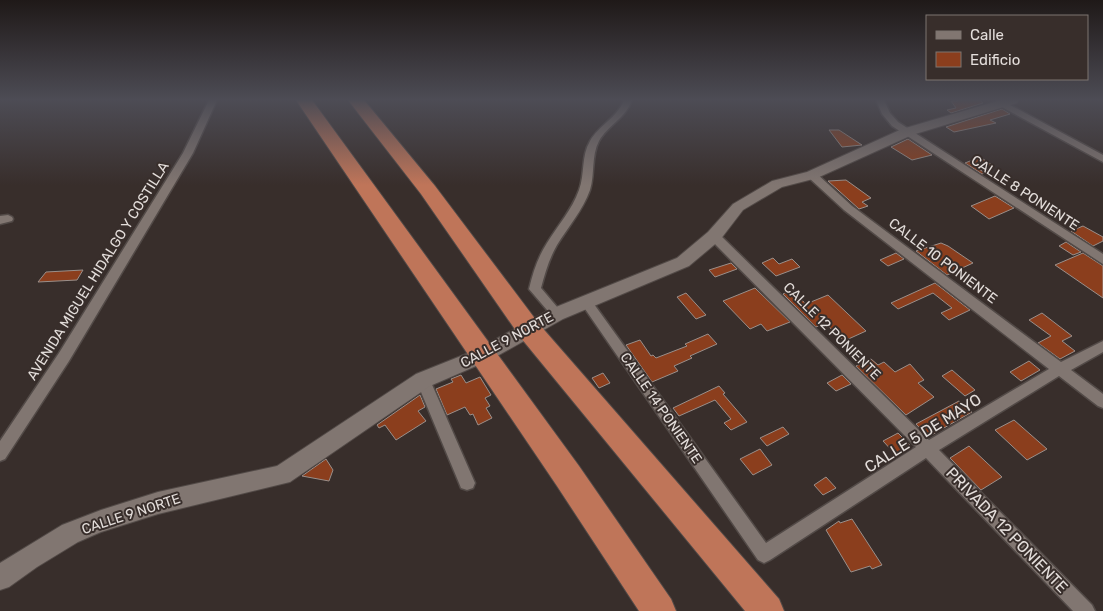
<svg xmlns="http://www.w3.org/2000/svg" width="1103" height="611" font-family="Rubik,sans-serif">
<rect width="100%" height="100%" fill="#382e2b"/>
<path fill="#8b3e1d" stroke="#9a8f8a" d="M957,100H980L983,103L951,113L947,110L956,108L951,101H958Z
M1002,109L1010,114L990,120L996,123L954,132L946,127Z
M829,130H839L862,145L842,147Z
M908,139L932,155L912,160L891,147Z
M980,157L992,165L979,169L985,173L982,174L965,163Z
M846,180L871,198L862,202L868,206L859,209L828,181Z
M995,196L1014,208L989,219L971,206Z
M1083,226L1103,237V241L1093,246L1071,231Z
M1066,242L1081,252L1073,255L1059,246Z
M941,243L948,246L973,263L947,275L916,251Z
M896,253L904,259L888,266L880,260Z
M1083,253L1103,266V298L1055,265Z
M773,258L779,264L792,259L800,267L776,276L762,263Z
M731,263L737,269L715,277L709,270Z
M83,270L77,280L38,282L46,272Z
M935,283L970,310L949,320L941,313L952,308L933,293L898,309L891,303Z
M755,288L790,322L767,331L761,324L750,329L723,301Z
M791,290L806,304L828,295L866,331L844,341L825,323L816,327L783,294Z
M686,293L706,315L696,319L677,297Z
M1042,313L1072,336L1062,341L1075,351L1060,359L1038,343L1051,336L1029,320Z
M708,334L717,344L690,356L692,358L674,366L678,371L652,382L626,345L640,340L651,356L653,355L656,358L687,346L685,344Z
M871,359L878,365L884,362L895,372L910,364L924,380L918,383L934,397L906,415L856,366Z
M1029,361L1040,370L1021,381L1010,372Z
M952,370L975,390L965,396L942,376Z
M603,373L610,383L599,388L592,378Z
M461,375L466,383L480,377L491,395L485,398L490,406L486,408L492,418L478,425L473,414L470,415L465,407L447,415L436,389L453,382L451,379Z
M842,375L851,384L836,391L827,383Z
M719,386L725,393L723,394L747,422L731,430L724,423L731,419L715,400L679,416L673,408Z
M420,395L425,407L418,411L426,421L396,440L385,425L379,428L377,425Z
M959,401L972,412L928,437L916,424Z
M1014,420L1047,449L1027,460L995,430Z
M783,427L789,434L767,446L760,438Z
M898,433L910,445L895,454L883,441Z
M969,446L1002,477L981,490L950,458Z
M760,449L772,465L753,475L740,459Z
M326,459L333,470L329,481L302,476Z
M826,477L836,488L823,495L814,485Z
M852,519L882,565L872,569L870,566L851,572L826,530L839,521L840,523Z"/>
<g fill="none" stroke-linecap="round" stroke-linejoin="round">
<defs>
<path id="street" d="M209,100H217L193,153L69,361L5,459L0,461V441L59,353L183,153Z
M624,100H632C626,118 608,125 599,141C591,156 595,174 590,190C583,210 568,227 557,245C549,259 545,273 541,288L563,314L561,317H553L529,289C533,272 538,257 547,243C558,225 572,210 579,190C585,174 581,156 590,141C599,125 617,118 624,100Z
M876,100H884L890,113L898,122L1103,254V264L892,126L882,114Z
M1001,100L1103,155V162L998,105V101Z
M812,172L816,173L852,206L1061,362L1103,341V352L1071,370L1103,394V408L1098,406L1059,376L939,450L1092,605L1095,611H1073L926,458L770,560L764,563L758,560L583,306L581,303L583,300H591L766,543L916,447L710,239L708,236L710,233H718L929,440L1049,369L844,210L808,177L807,175Z
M8,215L12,217L13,219L12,221L0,224V216Z
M423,374L428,376L430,380L475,483L473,488L467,490L461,488L459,483L416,380L418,376Z"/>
<path id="secondary" d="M1001,100H1019L1017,103L912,135L817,178L782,187L743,210L720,240L689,266L563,319L490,360L430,386L290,482L158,514L101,532L78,542L37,567L9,587L0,590V563L62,525L101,510L158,492L277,466L416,374L476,350L551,309L677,258L708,232L733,204L772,181L807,172L902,129Z"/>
<path id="highway" d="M296,100H312L579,466L671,599L676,611H639L557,486Z
M348,100H364L435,186L539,324L779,599L784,611H745L521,338L421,194Z"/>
</defs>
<use href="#street" stroke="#524a47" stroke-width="3"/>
<use href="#secondary" stroke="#524a47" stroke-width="2"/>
<use href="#highway" stroke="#524a47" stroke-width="2"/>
<use href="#street" fill="#817671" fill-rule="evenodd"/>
<use href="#secondary" fill="#817671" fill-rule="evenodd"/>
<use href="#highway" fill="#bf7559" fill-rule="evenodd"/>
</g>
<linearGradient id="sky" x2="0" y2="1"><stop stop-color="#1f1918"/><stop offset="0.54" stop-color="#4d4c55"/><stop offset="1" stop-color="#4d4c55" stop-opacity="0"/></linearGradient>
<rect width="1103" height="185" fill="url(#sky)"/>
<g text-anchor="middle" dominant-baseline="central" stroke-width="4" stroke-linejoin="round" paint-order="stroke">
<g font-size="14" fill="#e4dedb" stroke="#382e2b">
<text transform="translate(1025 193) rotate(33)">CALLE 8 PONIENTE</text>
<text transform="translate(943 261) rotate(37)">CALLE 10 PONIENTE</text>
<text transform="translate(98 271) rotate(-58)">AVENIDA MIGUEL HIDALGO Y COSTILLA</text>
<text transform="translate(832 331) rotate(45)">CALLE 12 PONIENTE</text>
<text transform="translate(507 340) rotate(-28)">CALLE 9 NORTE</text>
<text transform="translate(661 408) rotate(55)">CALLE 14 PONIENTE</text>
<text transform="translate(131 514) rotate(-18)">CALLE 9 NORTE</text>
</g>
<g font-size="16" fill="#e4dedb" stroke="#382e2b">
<text transform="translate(923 433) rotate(-32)">CALLE 5 DE MAYO</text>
<text transform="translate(1007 530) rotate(46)">PRIVADA 12 PONIENTE</text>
</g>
</g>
<rect x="926" y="15" width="162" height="65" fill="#382e2b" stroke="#7d7471"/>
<rect x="936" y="31" width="25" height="8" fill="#817671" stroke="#7d7471"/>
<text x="970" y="40" font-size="15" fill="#e4dedb">Calle</text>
<rect x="936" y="52" width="25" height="15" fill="#8b3e1d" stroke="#7d7471"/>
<text x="970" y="65" font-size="15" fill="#e4dedb">Edificio</text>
</svg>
